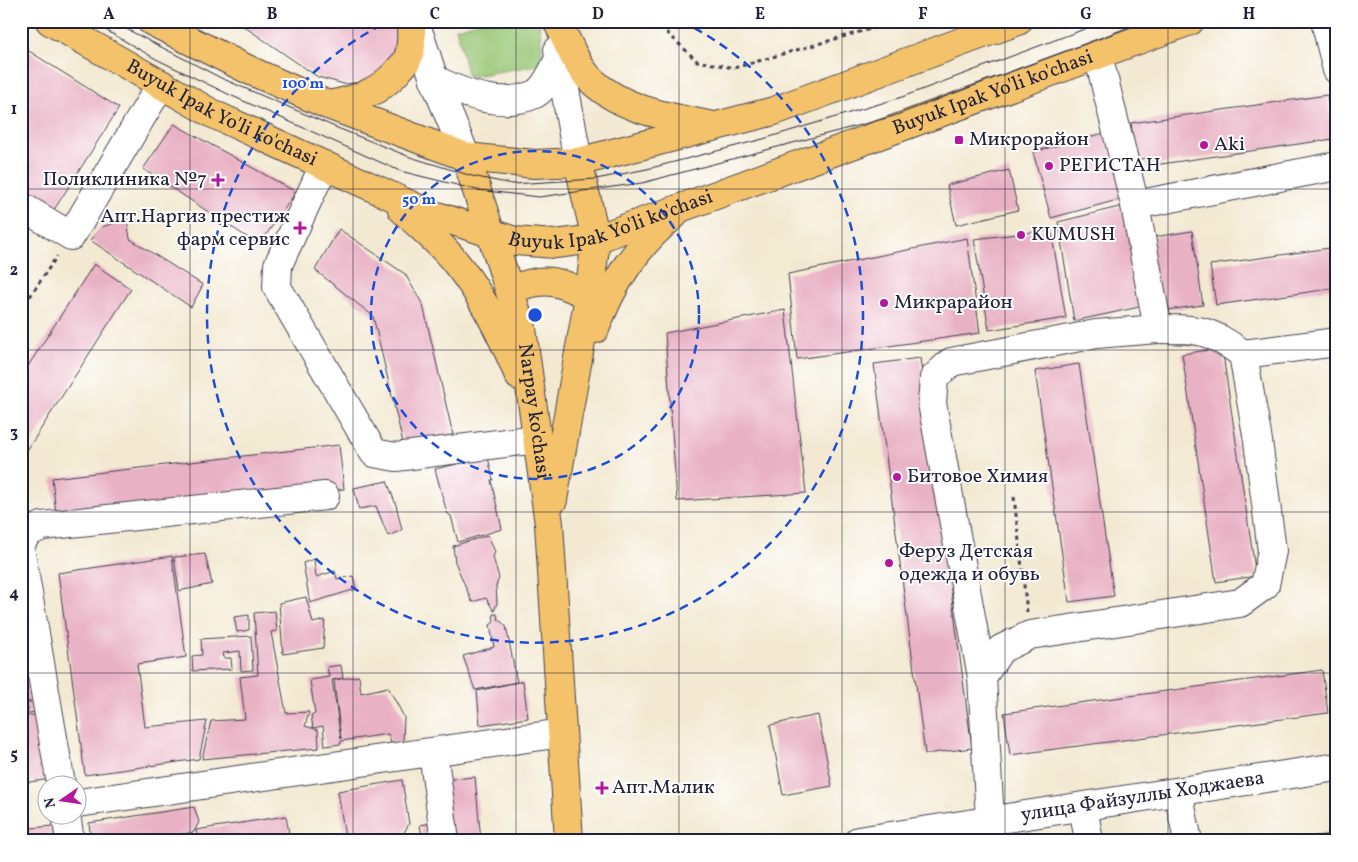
<svg xmlns="http://www.w3.org/2000/svg" width="1358" height="862" font-family="Vollkorn,serif">
<rect width="100%" height="100%" fill="#fff"/>
<filter id="ink" filterUnits="userSpaceOnUse"><feTurbulence type="fractalNoise" baseFrequency=".02" numOctaves="2"/><feDisplacementMap in="SourceGraphic" scale="10" xChannelSelector="R" yChannelSelector="G"/><feConvolveMatrix kernelMatrix="1 2 1 2 8 2 1 2 1" color-interpolation-filters="sRGB"/></filter>
<filter id="wash" filterUnits="userSpaceOnUse"><feTurbulence type="fractalNoise" baseFrequency=".0096" numOctaves="4" result="noise"/><feDisplacementMap in="SourceGraphic" scale="20" xChannelSelector="R" yChannelSelector="G"/><feGaussianBlur stdDeviation="1.12" result="paint"/><feColorMatrix in="noise" values="0 0 0 0 0 0 0 0 0 0 0 0 0 0 0 0 0 1.4 0 .05"/><feComposite in="paint" operator="in"/></filter>
<g filter="url(#wash)">
<rect width="100%" height="100%" fill="#f3e9d2"/>
<path fill="#98c674" stroke="#5d7458" d="M483,21H539L543,64L468,77L456,28Z"/>
<g id="blocks">
<path fill="#e9b1c4" d="M236,21H404L406,54L377,80L344,84L318,77Z
M21,46L119,108L50,216L21,198Z
M1327,95L1333,139L1147,166L1146,158L1136,160L1131,123Z
M174,124L296,192L259,245L143,169Z
M1108,132L1125,198L1051,218L1033,152Z
M1009,170L1018,210L956,225L947,185Z
M1131,204L1144,306L1074,321L1058,222Z
M127,219L130,239L203,285L191,307L90,240L102,227Z
M339,229L405,274L423,305L453,435L403,443L373,316L315,270Z
M1051,230L1066,318L989,330L974,239Z
M1192,231L1203,305L1160,311L1148,238Z
M967,238L980,333L797,359L788,274Z
M1337,247V288L1216,305L1210,265Z
M94,264L131,289L26,452L21,449V377Z
M785,310L806,493L677,501L665,333Z
M1222,348L1256,576L1216,582L1182,354Z
M920,358L972,748L925,754L874,364Z
M1079,364L1114,596L1069,602L1035,371Z
M339,445L344,489L57,522L52,478Z
M488,457L493,480H491L502,529L458,542L451,516L447,513L435,469Z
M387,481L396,505L402,530L388,536L376,506L359,509L354,488Z
M488,535L495,552L493,557L499,578L496,586L497,603L494,611L486,598L472,602L455,562L453,546Z
M205,554L212,584L179,591L174,557Z
M172,556L186,657L137,664L145,727L207,721L199,759L85,775L58,573Z
M314,559L316,577L335,571L337,579L353,576L356,589L310,603L303,563Z
M306,597L313,623L325,620L323,648L283,654L279,603Z
M275,611L277,631L271,632L286,713L309,712L305,726L318,730L319,748L202,759L211,721L245,719L240,677L258,675L254,613Z
M493,614H497L498,619L506,626L517,682L475,690L463,656L494,647L490,625L494,622Z
M249,615V630L237,632L234,617Z
M251,636L253,670L241,671L240,651L223,653L224,658H231L232,669L193,671L192,656L202,655L201,639Z
M36,649L43,711L21,714V703L26,702L28,710L27,702H31H21V652Z
M341,665L343,678L332,680L341,739L334,680L359,676L361,693L388,687L404,717L403,742L391,743L388,734L341,741V744L325,746L323,726L313,728L311,715L315,714L310,680L329,677L327,667Z
M1322,670L1328,713L1010,755L1004,713Z
M523,681L528,718L480,725L477,691Z
M43,714L52,779L21,783V716Z
M818,715L832,786L783,795L770,725Z
M475,777L481,841H448L441,780Z
M402,780L409,824L403,834L402,841H359L358,838H345L338,791Z
M194,807L199,822L194,832L140,841H91L89,823Z
M286,816L289,834L254,841H198L196,830Z
M439,822L442,841H423L420,825Z
M63,825L65,841H21V829Z
M1337,833V841H1296V839Z"/>
</g>
</g>
<g filter="url(#ink)">
<use href="#blocks" fill-opacity="0" stroke="#414052" stroke-width="1"/>
<g fill="none" stroke-linecap="round" stroke-linejoin="round">
<defs>
<g id="minor">
<path d="M415,21L434,79L466,157"/>
<path d="M1325,21L1337,70"/>
<path d="M558,50L578,162"/>
<path d="M434,79C463,94 503,109 535,94C546,88 553,70 559,59"/>
<path d="M324,165L278,265L277,287L374,453L396,457L537,439"/>
<path d="M1135,205L1337,166"/>
<path d="M21,206L71,236L161,84"/>
<path d="M1158,329C1201,329 1207,329 1243,354"/>
<path d="M21,544L27,533L42,526L325,496"/>
<path d="M21,553L61,784"/>
<path d="M982,677L932,403L934,378L951,362L1096,334L1158,329L1135,205L1098,55"/>
<path d="M433,752L445,841"/>
<path d="M1178,792L1188,841"/>
<path d="M78,803L562,733"/>
<path d="M1083,806L1089,841"/>
<path d="M66,814L70,841"/>
<path d="M990,821L982,677L1001,649L1030,635L1240,603L1265,585L1272,551L1258,441L1243,354L1337,342"/>
<path id="s1" d="M858,841L1337,767"/>
</g>
<g id="major">
<path id="s2" d="M50,21L213,114L428,213L515,241L555,244L596,239L1190,21"/>
<path d="M151,21L249,70L328,105L466,157L535,164L578,162L774,111L1018,21"/>
<path d="M557,21C567,40 576,66 592,81C623,110 668,117 709,125"/>
<path d="M328,105C356,100 378,93 397,72C400,68 405,64 407,60C413,48 411,34 411,21"/>
<path id="s3" d="M466,157L522,329L549,524L569,841"/>
<path d="M402,209C420,227 440,242 456,263C483,296 503,337 519,376"/>
<path d="M510,290C544,276 558,280 589,296"/>
<path d="M595,329C612,284 635,247 673,216"/>
<path d="M553,500L589,296L596,239L578,162"/>
</g>
</defs>
<use href="#minor" stroke="#414052" stroke-width="30"/>
<use href="#major" stroke="#414052" stroke-width="30"/>
<path stroke="#414052" stroke-width="3" stroke-dasharray="4 4" stroke-linecap="butt" d="M655,21L697,61L734,68L898,21
M21,310L57,256
M1014,497L1027,612
M21,500L24,507"/>
<use href="#minor" stroke="#fff" stroke-width="28"/>
<use href="#major" stroke="#f3c26a" stroke-width="28"/>
<path stroke="#22223b" stroke-width="1" d="M90,21L156,59L230,95L400,171L477,190L539,197L642,183L894,116L1145,21
M111,21L221,78L335,127L410,157L472,176L512,184L596,179L647,169L763,139L902,97L1106,21"/>
</g>
</g>
<path fill="none" stroke="#22223b" stroke-width="1" stroke-opacity="0.55" d="M190,21V841M353,21V841M516,21V841M679,21V841M842,21V841M1005,21V841M1168,21V841M21,189H1337M21,350H1337M21,512H1337M21,673H1337"/>
<g fill="none" stroke="#1d4ed8" stroke-width="2.5" stroke-dasharray="9 6">
<circle cx="535" cy="315" r="164"/>
<path d="M681 21A328 328 0 1 1 389 21"/>
</g>
<g fill="#b5179e" stroke="#fff" stroke-width="2">
<rect x="954" y="135" width="10" height="10" rx="2.5"/>
<circle cx="1204" cy="145" r="5"/>
<circle cx="1049" cy="166" r="5"/>
<path d="M215.5 172.5h5v5h5v5h-5v5h-5v-5h-5v-5h5z"/>
<path d="M297.5 220.5h5v5h5v5h-5v5h-5v-5h-5v-5h5z"/>
<circle cx="1021" cy="235" r="5"/>
<circle cx="884" cy="303" r="5"/>
<circle cx="897" cy="477" r="5"/>
<circle cx="889" cy="563" r="5"/>
<path d="M599.5 780.5h5v5h5v5h-5v5h-5v-5h-5v-5h5z"/>
</g>
<g text-anchor="middle" dominant-baseline="central" stroke-width="4" stroke-linejoin="round" paint-order="stroke">
<g font-size="20" fill="#22223b" stroke="#fff">
<text stroke="none"><textPath href="#s2" startOffset="1020">Buyuk Ipak Yo'li ko'chasi</textPath></text>
<text stroke="none"><textPath href="#s2" startOffset="195">Buyuk Ipak Yo'li ko'chasi</textPath></text>
<text stroke="none"><textPath href="#s2" startOffset="615">Buyuk Ipak Yo'li ko'chasi</textPath></text>
<text stroke="none"><textPath href="#s3" startOffset="264">Narpay ko'chasi</textPath></text>
<text stroke="none"><textPath href="#s1" startOffset="288">улица Файзуллы Ходжаева</textPath></text>
</g>
<g font-size="20" fill="#22223b" stroke="#fff" text-anchor="start">
<text x="969" y="140">Микрорайон</text>
<text x="1214" y="145">Aki</text>
<text x="1059" y="166">РЕГИСТАН</text>
<text x="207" y="180" text-anchor="end">Поликлиника №7</text>
<text x="290" y="217" text-anchor="end">Апт.Наргиз престиж<tspan x="290" dy="23">фарм сервис</tspan></text>
<text x="1031" y="235">KUMUSH</text>
<text x="894" y="303">Микрарайон</text>
<text x="907" y="477">Битовое Химия</text>
<text x="899" y="552">Феруз Детская<tspan x="899" dy="23">одежда и обувь</tspan></text>
<text x="612" y="788">Апт.Малик</text>
</g>
</g>
<circle cx="535" cy="315" r="8" fill="#1d4ed8" stroke="#fff" stroke-width="2.5"/>
<g font-size="15" text-anchor="middle" font-weight="bold" fill="#1d4ed8" stroke="#fff" stroke-width="4" stroke-linejoin="round" paint-order="stroke">
<text x="303" y="88">100 m</text>
<text x="419" y="204">50 m</text>
</g>
<rect width="1358" height="862" fill="none" stroke="#fff" stroke-width="55"/>
<g transform="translate(62 800) rotate(257)"><circle r="24" fill="#ffffff" stroke="#a7a7b1"/>
<path d="M0-4L9 19L0 12L-9 19Z" fill="#b5179e"/>
<text y="-8" font-size="14" font-weight="bold" text-anchor="middle" fill="#22223b">N</text>
</g>
<rect x="28" y="28" width="1302" height="806" fill="none" stroke="#22223b" stroke-width="2"/>
<g font-size="16" text-anchor="middle" font-weight="bold" fill="#22223b">
<text x="109" y="19">A</text>
<text x="272" y="19">B</text>
<text x="435" y="19">C</text>
<text x="598" y="19">D</text>
<text x="760" y="19">E</text>
<text x="923" y="19">F</text>
<text x="1086" y="19">G</text>
<text x="1249" y="19">H</text>
<text x="14" y="114">1</text>
<text x="14" y="275">2</text>
<text x="14" y="437">3</text>
<text x="14" y="598">4</text>
<text x="14" y="759">5</text>
</g>
</svg>
